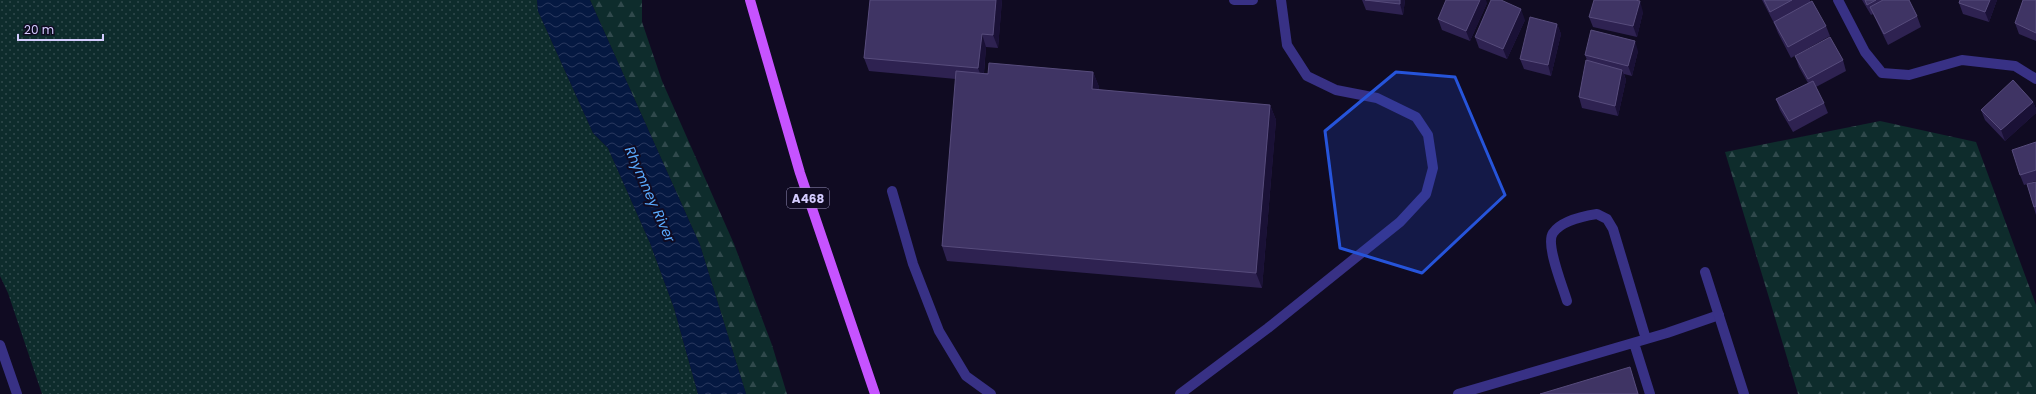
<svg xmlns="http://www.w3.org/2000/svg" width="2036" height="394" font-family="Poppins,sans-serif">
<defs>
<pattern id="grass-dots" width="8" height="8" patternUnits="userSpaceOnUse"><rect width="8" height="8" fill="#0e2c2c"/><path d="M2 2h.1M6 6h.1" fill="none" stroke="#30494c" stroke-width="1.8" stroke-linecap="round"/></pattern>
<pattern id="forest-firs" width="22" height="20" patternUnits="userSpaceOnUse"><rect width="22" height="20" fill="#0e2c2c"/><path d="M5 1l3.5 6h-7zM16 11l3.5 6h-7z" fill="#30494c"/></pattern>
<pattern id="water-waves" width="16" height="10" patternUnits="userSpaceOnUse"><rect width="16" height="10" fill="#051841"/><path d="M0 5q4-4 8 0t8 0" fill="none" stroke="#29385e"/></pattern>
</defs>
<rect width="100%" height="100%" fill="#100b22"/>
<path fill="url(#grass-dots)" d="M0,0H537L538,11L593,133L608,148L650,243L674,308L698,394H42L8,293L0,276Z"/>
<path fill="url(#forest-firs)" d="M590,0H642V22L662,81L734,244L772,345L787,394H746L700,245Z
M1880,121L1976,142L2036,305V394H1798L1725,152Z"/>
<path fill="url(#water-waves)" d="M537,0H590L700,245L746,394H698L674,308L650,243L608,148L593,133L538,11Z"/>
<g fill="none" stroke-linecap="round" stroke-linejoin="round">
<path stroke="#383185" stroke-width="10" d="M1234,0H1253
M892,191L913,264L939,331L966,376L991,394
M1567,301C1563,287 1545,244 1553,233C1561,221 1584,216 1597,214L1607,219L1613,229L1646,339
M1634,343L1650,394
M1180,394L1268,328L1400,222L1426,194L1433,168L1428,135L1416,117L1377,98L1336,90L1307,76L1287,45L1281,0
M1458,394L1667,333L1719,315"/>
<path stroke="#383185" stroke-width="10" d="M1838,0L1865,52L1882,73L1909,75L1962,60L2015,66L2036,79
M1705,272L1744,394
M0,345L17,394"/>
<path stroke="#c653ff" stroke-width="10" d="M750,0L800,173L875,394"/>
</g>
<path fill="#2e2251" d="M870,0H1002L998,48L986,47L984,73L1093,72L1099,87V90L1270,105L1276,120L1262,288L947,261L942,246L956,79L869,71L864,58Z
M1362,0H1405L1403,15L1366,10Z
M1762,0H1810V2L1826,26L1830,36L1791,58L1778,33L1774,23Z
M1862,0H1909L1917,16L1921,27L1888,45L1873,14L1871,15Z
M1997,0L1989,22L1963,14L1959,3Z
M2036,0V41L2019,34L2015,23Z
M1487,3L1470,41L1442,30L1438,19Z
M1643,12L1637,37L1593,27L1589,17Z
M1525,20L1507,59L1479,48L1475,37Z
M1557,24L1561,34L1551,76L1524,69L1520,59Z
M1638,51L1632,76L1624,74L1626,80L1618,116L1582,108L1579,97L1587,60L1585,55Z
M1795,56L1843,60L1846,71L1816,87L1824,103L1828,113L1793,132L1780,110L1776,99L1808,83L1799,67Z
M2033,102L2036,109V113L2005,141L1985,120L1981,110Z
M2036,142V181L2024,185L2020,175Z
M2036,182V215L2027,184Z"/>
<path fill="#1a1136" d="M996,0H1002L998,48L993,35Z
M1400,0H1405L1403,15L1400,4Z
M1480,0H1486L1487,3L1470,41L1466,31Z
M1990,0H1997L1989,22L1985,12Z
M1640,1L1643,12L1637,37L1633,26Z
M1521,9L1525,20L1507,59L1503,49Z
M1557,24L1561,34L1551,76L1548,65Z
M982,34L986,47L983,82L978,68Z
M1635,41L1638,51L1632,76L1628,66Z
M1622,70L1626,80L1618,116L1615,106Z
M1093,72L1099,87L1097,105L1092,89Z
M2033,102L2036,109V113L2005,141L2001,130Z
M1270,105L1276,120L1262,288L1256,273Z
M1630,367L1639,394H1638Z"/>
<path fill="#3f3464" stroke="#574c7c" d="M870,0H996L993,35L982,34L978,68L864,58Z
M1365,0H1400V4Z
M1446,0H1480L1466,31L1438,19Z
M1491,0H1501L1521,9L1503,49L1475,37Z
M1594,0H1635L1640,1L1633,26L1589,17Z
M1764,0H1792L1770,12Z
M1865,0H1876L1867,5Z
M1883,0H1909L1917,16L1884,34L1870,7Z
M1960,0H1990L1985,12L1959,3Z
M2023,0H2036V33L2015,23Z
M1812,1L1826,26L1788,47L1774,22Z
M1530,17L1557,24L1548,65L1520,59Z
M1591,30L1635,41L1628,66L1585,55Z
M1830,37L1843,60L1808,79L1795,56Z
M1586,60L1622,70L1615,106L1579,97Z
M989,63L1093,72L1092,89L1270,105L1256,273L942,246L956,71L988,74Z
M2013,80L2033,102L2001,130L1981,110Z
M1813,81L1824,103L1789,121L1776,99Z
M2036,142V170L2020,175L2012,150Z
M2036,182V206L2034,207L2027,184Z
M1630,367L1638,394H1540Z"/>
<path fill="#2654da" fill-opacity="0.2" stroke="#2654da" stroke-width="3" stroke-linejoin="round" d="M1396,72L1455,77L1505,195L1422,273L1340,248L1325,131Z"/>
<g text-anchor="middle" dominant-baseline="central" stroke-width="4" stroke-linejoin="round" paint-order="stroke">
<rect fill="#100b22" stroke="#9992bd" stroke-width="1" x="787" y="188" width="42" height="20" rx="3"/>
<g font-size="12" font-weight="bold" fill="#d4ccff">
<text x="808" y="198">A468</text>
</g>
<g font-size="14" font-style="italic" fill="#5aabff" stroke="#100b22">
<text transform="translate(650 194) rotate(66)">Rhymney River</text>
</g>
</g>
<path d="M18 34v6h85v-6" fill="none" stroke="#d4ccff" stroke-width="2"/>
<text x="24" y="34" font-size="12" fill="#d4ccff" stroke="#100b22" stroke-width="3" paint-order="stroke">20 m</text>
</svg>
